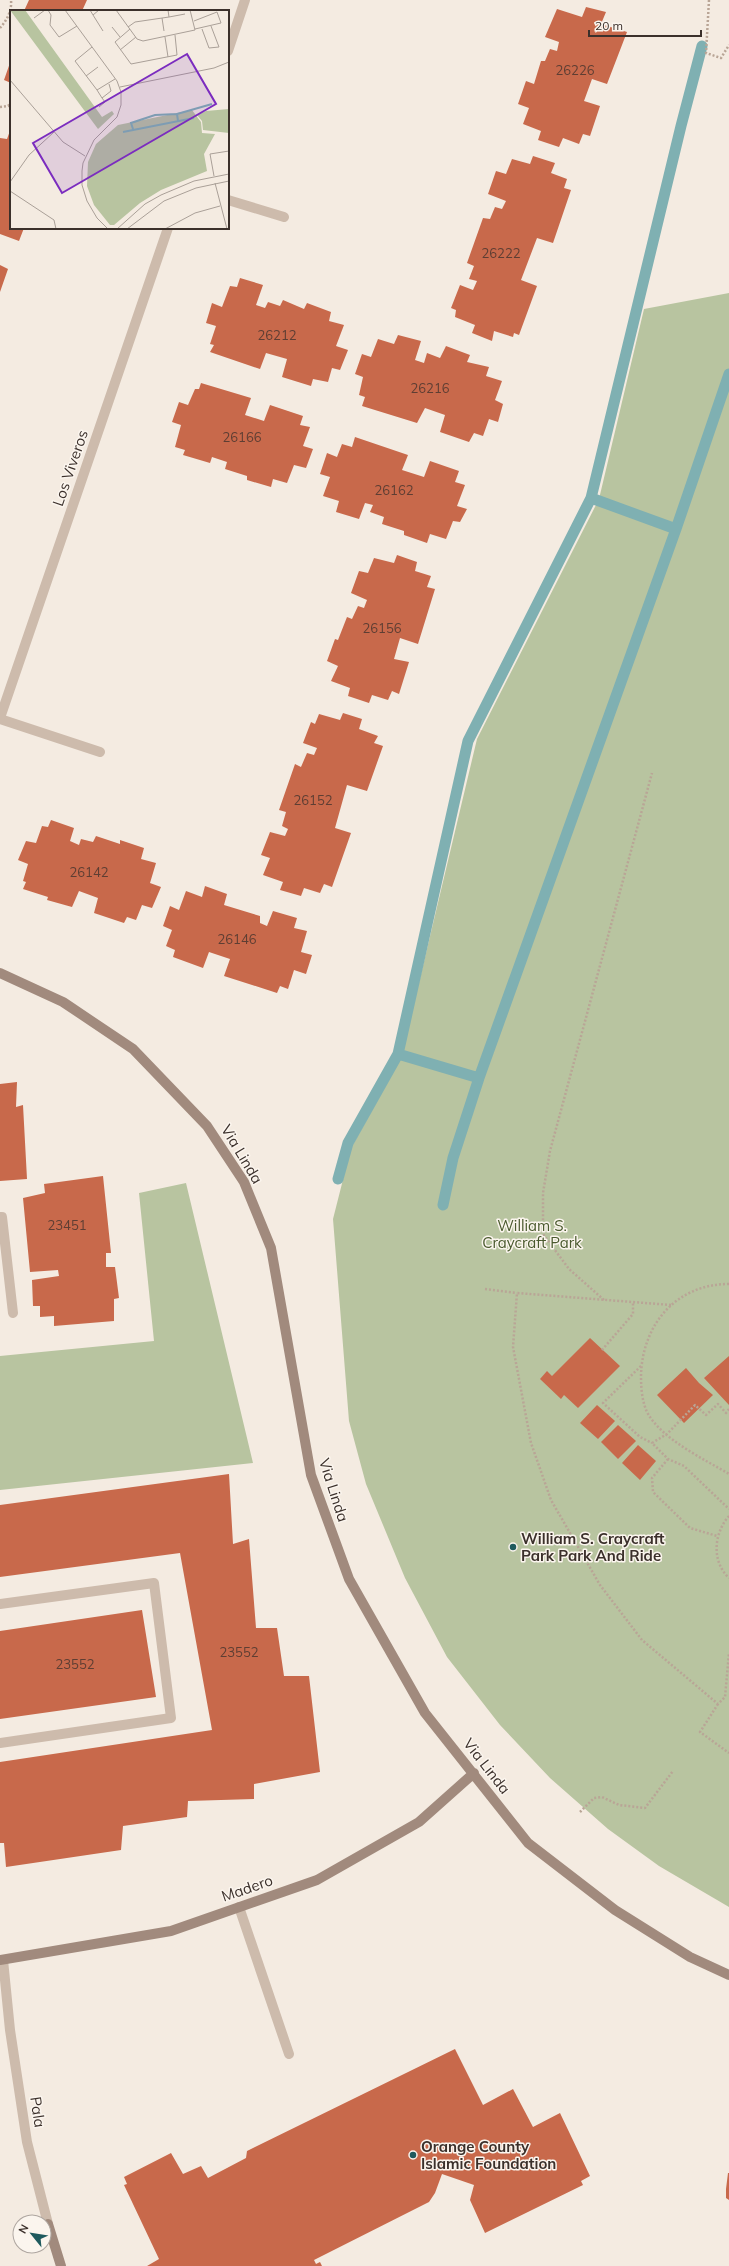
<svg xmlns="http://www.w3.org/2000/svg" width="729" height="2266" font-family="Mulish,sans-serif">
<rect width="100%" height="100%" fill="#f4ebe1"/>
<path fill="#b8c4a0" d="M729,293V1907L659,1866L608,1829L550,1778L500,1725L447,1657L405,1578L366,1484L349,1421L333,1219L351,1148L401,1058L477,739L599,499L644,309Z
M186,1183L253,1463L0,1490V1356L154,1341L139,1193Z"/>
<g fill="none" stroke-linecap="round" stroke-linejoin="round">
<path stroke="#7fb0b2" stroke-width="11" d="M676,529L591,498L681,126L702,46
M479,1078L398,1054L468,741L591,498
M338,1179L348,1143L398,1054
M443,1205L453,1158L479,1078L676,529L729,374"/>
</g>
<path fill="#c8694b" d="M29,0H87L82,11H24Z
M586,7L606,12L601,24L627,32L607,84L592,79L584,101L600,106L590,136L583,134L579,144L563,138L559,147L538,140L541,131L523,124L529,108L518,104L526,81L534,84L541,61H545L550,49L557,51L559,42L545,37L557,9L582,17Z
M11,60V83L4,80Z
M11,128V228H24L19,241L0,234V138L7,139Z
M533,156L555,163L551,173L567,179L564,188L571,190L553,243L537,238L521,280L537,286L519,335L514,333L513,337L494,331L492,341L472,333L475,325L455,317L456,310L451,308L460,285L473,290L477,281L469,279L474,266L467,263L483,218L490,219L495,207L502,209L506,201L488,194L496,171L506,174L512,159L530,164Z
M0,265L8,269L0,292Z
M240,278L263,285L256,305L265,308L268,302L280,306L283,300L304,309L307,303L331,312L329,321L344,325L336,346L348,350L340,370L332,368L328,382L313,379L311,386L282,377L287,359L266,353L260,369L210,352L214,345L210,344L216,326L206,323L212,303L222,307L230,286L237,287Z
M398,335L421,341L415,360L424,363L427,353L440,358L446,346L470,355L467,362L489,367L486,376L502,381L495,400L503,404L498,422L489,419L483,436L474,433L469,442L440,432L445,415L425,408L417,423L362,406L365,397L359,395L363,377L355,374L362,354L371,357L378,339L394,344Z
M201,383L251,398L245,415L264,421L270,405L303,416L300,425L310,427L303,446L313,449L306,468L294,465L287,483L273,479L271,487L247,480V476L225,469L227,462L212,457L210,463L183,455L185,450L175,447L181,425L172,422L179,402L188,405L195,389H199Z
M355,437L408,455L402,470L424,477L430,461L459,471L455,482L465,485L457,506L467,509L460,522L453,521L446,539L430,534L427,543L404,535V531L382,524L384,517L370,512L373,505L365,503L359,519L336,512L339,501L323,496L330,477L320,474L327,453L337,457L342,444L352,447Z
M397,555L417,562L415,571L431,576L427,587L435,589L418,644L400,638L394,659L409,662L399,694L392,691L388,700L372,695L369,703L348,696L350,688L331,681L338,666L327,661L335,639L338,640L347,617L352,619L358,606L364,608L367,600L351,593L359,571L368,573L374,558L394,563Z
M343,713L362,719L359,729L378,736L374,743L383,746L367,791L347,785L335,828L351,833L332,887L324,884L320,893L304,888L301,896L280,890L283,882L263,875L270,858L261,855L270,832L285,836L288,829L282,826L286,812L279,810L295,764L301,767L307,753L314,755L317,748L303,743L311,722L315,724L319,714L340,720Z
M51,820L74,828L70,841L79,845L81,839L93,842L96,836L120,844V840L144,848L141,859L156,863L150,883L161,887L152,908L142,905L136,920L127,917L124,923L94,913L98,898L79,891L72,907L47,900L48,897L23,889L26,882L23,881L28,864L18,860L26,841L36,843L42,826L48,827Z
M205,886L227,894L224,905L260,916V923L267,926L273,911L297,918L294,928L307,931L301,952L312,955L306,974L294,970L288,989L280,986L277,993L224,976L230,959L209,952L203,968L173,957L175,950L166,946L172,930L163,926L170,906L179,910L186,891L202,897Z
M17,1082L16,1107L23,1105L27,1179L0,1181V1084Z
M103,1176L111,1253H106V1267H115L119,1298L114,1299V1321L54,1326V1316L40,1317V1306H33L32,1280L59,1276L58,1270L30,1272L23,1198L45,1193L44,1184Z
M590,1338L620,1366L578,1408L564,1395L561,1399L540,1379L547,1371L552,1376Z
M729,1356V1405L704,1378Z
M686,1368L699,1383L713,1395L684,1423L657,1395Z
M597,1405L615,1421L598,1439L580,1423Z
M618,1425L636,1441L618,1459L601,1442Z
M638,1445L656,1461L640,1480L622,1463Z
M229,1474L233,1544L249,1539L256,1628H277L284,1676H309L320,1772L254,1784V1799L188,1801L187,1817L123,1826L121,1850L6,1867L4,1843H0V1762L212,1730L180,1553L0,1577V1505Z
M142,1610L156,1697L0,1719V1631Z
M455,2049L483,2105L513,2089L533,2127L560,2113L590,2176L581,2181L583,2185L485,2233L470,2200L474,2185L442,2174L435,2193L429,2202L314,2260L316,2264L320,2262L322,2266H147L159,2259L124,2185L127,2184L124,2177L171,2153L183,2174L201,2166L208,2178L246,2158L247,2151Z
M728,2173H729V2200L726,2198V2189Z"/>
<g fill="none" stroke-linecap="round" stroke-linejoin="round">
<path stroke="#b9a596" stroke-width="2.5" stroke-dasharray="2 2" stroke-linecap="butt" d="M709,0L706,53L721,58L729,45
M0,28C7,20 12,11 11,0
M0,107L8,106L11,103
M729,1284C676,1284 642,1325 641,1376C641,1388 642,1401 647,1412C661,1439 704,1459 729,1474
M485,1289L517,1293
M604,1300L569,1269L543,1234V1193L550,1151L652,773
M671,1305L517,1293L513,1347L531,1443L551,1500L600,1585L642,1640L718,1704L725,1697L729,1653
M602,1350L633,1314V1302
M641,1366L603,1403L640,1437L652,1443
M729,1409L726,1413L718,1404L706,1415L695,1405L667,1434L652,1443L668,1459L684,1466L729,1509
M668,1459L652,1478L653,1492L690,1528L717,1536
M729,1516C714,1533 711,1561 729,1578
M718,1704L700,1732L729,1753
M580,1812L594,1798L602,1797L619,1805L645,1808L673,1771"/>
<path stroke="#cdbbac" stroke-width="10" d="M228,200L284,217
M0,719L100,752
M0,1604L154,1583L171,1718L0,1743
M239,1907L289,2054"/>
<path stroke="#cdbbac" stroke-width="10" d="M228,51L245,0
M0,718L168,228
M0,1217H2L13,1313
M3,1960L10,2030L27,2142L48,2224"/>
<path stroke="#a18a7d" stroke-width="10" d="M0,973L63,1002L133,1049L207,1126L244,1182L271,1248L311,1475L349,1579L425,1713L528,1843L615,1910L690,1957L729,1975
M0,1960L171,1931L317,1880L419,1822L474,1773
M48,2224L61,2266"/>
</g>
<g fill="#1f5a5e" stroke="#fbf5ee" stroke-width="1.5">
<circle cx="513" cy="1547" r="4"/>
<circle cx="413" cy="2155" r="4"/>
</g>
<g text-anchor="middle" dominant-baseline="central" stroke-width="3" stroke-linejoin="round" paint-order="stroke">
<g font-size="13" fill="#5e3e33">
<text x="575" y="70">26226</text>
<text x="501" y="253">26222</text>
<text x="277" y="335">26212</text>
<text x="430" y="388">26216</text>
<text x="242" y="437">26166</text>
<text x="394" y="490">26162</text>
<text x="382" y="628">26156</text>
<text x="313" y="800">26152</text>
<text x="89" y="872">26142</text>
<text x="237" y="939">26146</text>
<text x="67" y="1225">23451</text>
<text x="239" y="1652">23552</text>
<text x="75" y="1664">23552</text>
</g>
<g font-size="15" fill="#3b302b" stroke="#fbf5ee">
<text transform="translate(70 468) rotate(-71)">Los Viveros</text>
<text transform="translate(242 1154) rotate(59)">Via Linda</text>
<text transform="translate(334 1490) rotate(72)">Via Linda</text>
<text transform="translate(487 1766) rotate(52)">Via Linda</text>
<text transform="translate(247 1888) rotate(-19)">Madero</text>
<text transform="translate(38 2112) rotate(81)">Pala</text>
</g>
<g font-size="15" fill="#4a5a2e" stroke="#fbf5ee">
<text x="532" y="1225">William S.<tspan x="532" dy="17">Craycraft Park</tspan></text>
</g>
<g font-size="15" font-weight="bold" fill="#3b302b" stroke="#fbf5ee" text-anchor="start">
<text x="521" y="1538">William S. Craycraft<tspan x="521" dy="17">Park Park And Ride</tspan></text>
<text x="421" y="2146">Orange County<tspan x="421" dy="17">Islamic Foundation</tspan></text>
</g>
</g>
<g transform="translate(10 10)">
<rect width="219" height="219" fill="#f4ebe1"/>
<path d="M0,0H15L92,107L102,101L104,104L88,119ZM219,99V123L193,120L192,111L187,105L196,101ZM182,100L191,112L192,123L205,124L194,144L197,161L151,180L130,193L104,215H100L84,195L77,176L78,152L86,134L108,115Z" fill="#b8c4a0"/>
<path fill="none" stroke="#7fb0b2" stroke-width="2" d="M168,111L167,104L202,94M123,119L121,113L145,105L167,104M113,122L184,108"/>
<path fill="none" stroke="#aaa098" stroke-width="1" d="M38,0L41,5L40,15L49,27L67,16M55,0L107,71L111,82V95L107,107L84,130L73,153L72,161V175L77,191L87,208L98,219M80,0L83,5L89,0M106,0L127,29L133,31L185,20L180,0M158,0L159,7L175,4M83,5L93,21M24,8L35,0M152,8L154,21M184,11L207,2L211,13L185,19M102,17L110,27M118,17L125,12L159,7M120,19L105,32L121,54L167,45L165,25M192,19L199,38L209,37L201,16M155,27L158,47M82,37L65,51L87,80L105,69M110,40L126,27M76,66L88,57M0,70L53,132L75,146M110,77L204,58L219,52M87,80L92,88L101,81L99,74M89,97L95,92L92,88M204,166L200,144L219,141M0,172L19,145L44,122M205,173L217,219M0,181L44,210L46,219M107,219L135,194L151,185L184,171L219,164M117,219L154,191L186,178L219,171M155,219L185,203L210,196"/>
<path fill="#7b2cbf" fill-opacity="0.15" stroke="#7b2cbf" stroke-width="2" d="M177,44L206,94L52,183L23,133Z"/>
<rect width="219" height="219" fill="none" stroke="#3b302b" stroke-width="2"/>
</g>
<g transform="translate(32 2234) rotate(300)"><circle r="19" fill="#fbf5ee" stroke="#aea6a0"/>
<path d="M0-3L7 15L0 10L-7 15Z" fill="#1f5a5e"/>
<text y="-6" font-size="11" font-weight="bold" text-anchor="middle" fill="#3b302b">N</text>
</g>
<path d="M589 30v6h112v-6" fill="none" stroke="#3b302b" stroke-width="2"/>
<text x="595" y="30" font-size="12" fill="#3b302b" stroke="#fbf5ee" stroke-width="3" paint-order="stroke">20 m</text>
</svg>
